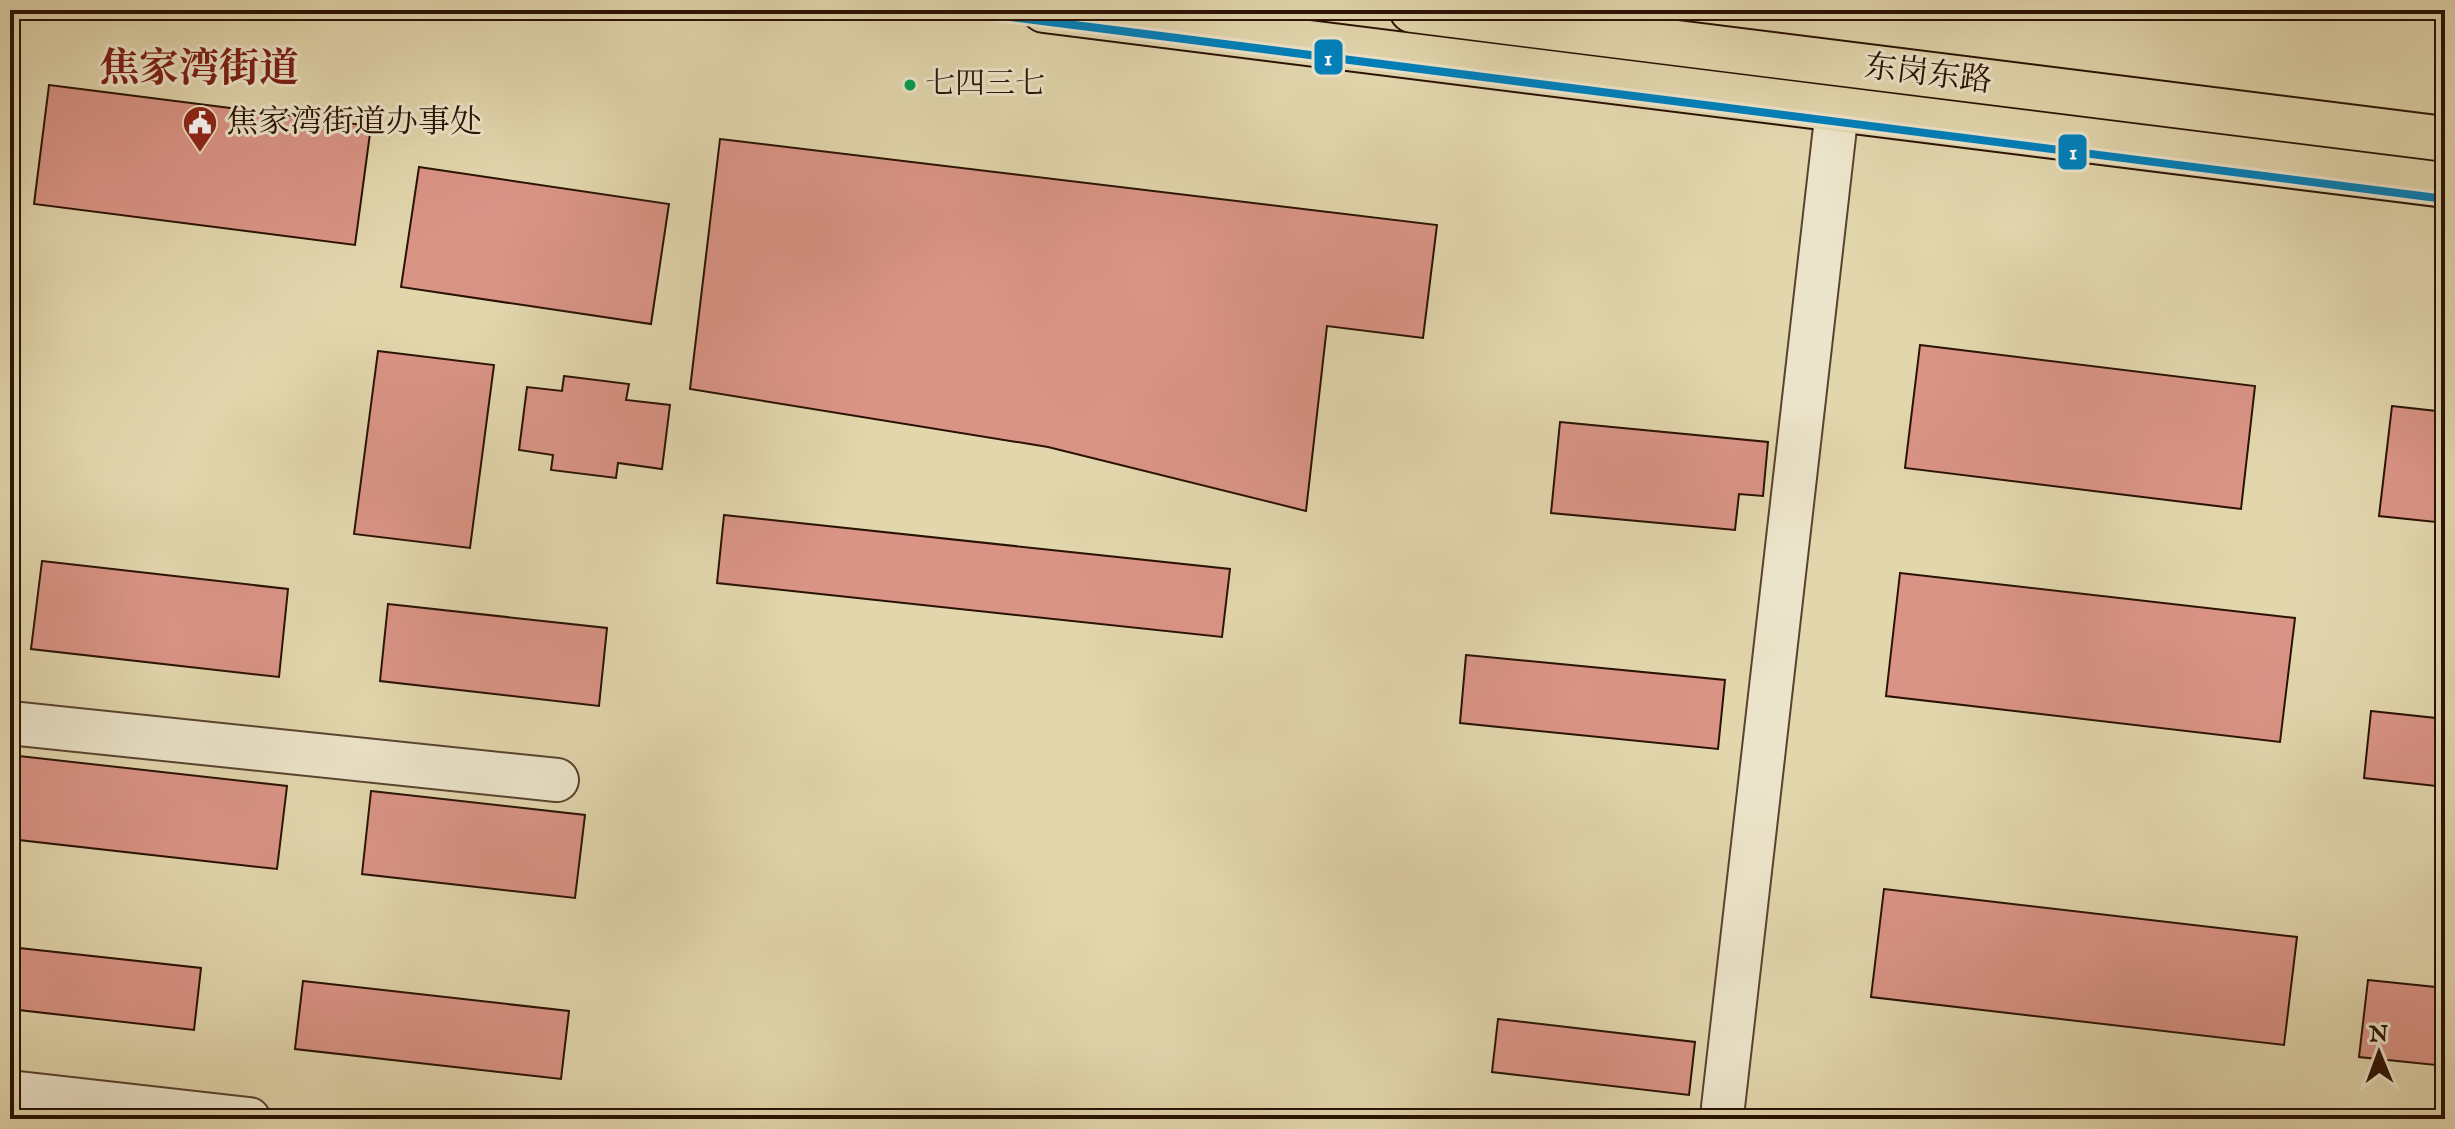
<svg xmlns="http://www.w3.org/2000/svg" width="2455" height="1129" font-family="'IM FELL English','Noto Serif SC',serif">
<rect width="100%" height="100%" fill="#e2d6ad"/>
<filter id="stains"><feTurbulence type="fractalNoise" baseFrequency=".0025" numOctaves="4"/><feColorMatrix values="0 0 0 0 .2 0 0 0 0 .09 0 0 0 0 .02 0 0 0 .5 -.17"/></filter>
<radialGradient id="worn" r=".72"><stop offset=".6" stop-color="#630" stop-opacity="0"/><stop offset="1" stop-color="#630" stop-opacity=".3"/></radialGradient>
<path fill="#da9486" stroke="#2a1204" stroke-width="2" d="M49,85L371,126L355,245L34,204Z
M720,139L1437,225L1423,338L1327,326L1306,511L1048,447L690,389Z
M419,167L669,204L651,324L401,287Z
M1920,345L2255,386L2241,509L1905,468Z
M378,351L494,365L470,548L354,534Z
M564,376L629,384L626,400L670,405L662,469L618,463L616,478L551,470L553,455L519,450L527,387L562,391Z
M2392,406L2445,412V523L2379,516Z
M1560,422L1768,442L1763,496L1739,494L1735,530L1551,513Z
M724,515L1230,569L1222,637L717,583Z
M42,561L288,589L279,677L31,649Z
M1900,573L2295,618L2280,742L1886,696Z
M388,604L607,628L599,706L380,681Z
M1466,655L1725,680L1718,749L1460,723Z
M2371,711L2445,719V787L2364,778Z
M10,755L287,786L277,869L10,839Z
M371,791L585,815L575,898L362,874Z
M1884,889L2297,937L2284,1045L1871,997Z
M10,947L201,968L194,1030L10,1009Z
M2368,980L2445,988V1066L2359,1057Z
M303,981L569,1011L561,1079L295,1049Z
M1498,1019L1695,1042L1689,1095L1492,1072Z"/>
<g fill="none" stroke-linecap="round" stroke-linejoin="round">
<defs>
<path id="minor" d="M1271,38L1278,10
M10,723L557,780
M10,1092L249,1119
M1723,1107L1837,110"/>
<path id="primary" d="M1044,10L2445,185
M1412,10L2445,139"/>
</defs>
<use href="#minor" stroke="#58432e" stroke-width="46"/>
<use href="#primary" stroke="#2a1204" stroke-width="48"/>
<use href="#minor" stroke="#ece4ca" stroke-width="42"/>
<use href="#primary" stroke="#e2d6ad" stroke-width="44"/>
<defs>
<path id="metro-1" d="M956,10L2445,199"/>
</defs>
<use href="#metro-1" stroke="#ece4ca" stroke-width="14"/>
<use href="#metro-1" stroke="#0080bc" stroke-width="8"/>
</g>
<defs>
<symbol id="civic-pin" viewBox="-11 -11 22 30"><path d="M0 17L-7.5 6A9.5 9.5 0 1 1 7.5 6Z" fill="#8f2418" stroke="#ece4ca"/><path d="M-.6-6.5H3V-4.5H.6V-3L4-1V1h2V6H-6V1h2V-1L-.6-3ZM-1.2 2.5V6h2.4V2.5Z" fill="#fff"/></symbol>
</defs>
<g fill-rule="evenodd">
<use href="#civic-pin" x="180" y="103" width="40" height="54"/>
</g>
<circle fill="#029f4d" stroke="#ece4ca" stroke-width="3" cx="910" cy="85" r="7"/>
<g text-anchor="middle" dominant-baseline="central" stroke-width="6" stroke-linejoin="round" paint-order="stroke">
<g font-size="30" fill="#2a1204" stroke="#ece4ca" text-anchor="start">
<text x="925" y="85">七四三七</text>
</g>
<g font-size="32" fill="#2a1204" stroke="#ece4ca">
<text transform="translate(1928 75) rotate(7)">东岗东路</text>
</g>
<g font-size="32" fill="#2a1204" stroke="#ece4ca" text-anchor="start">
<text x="226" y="123">焦家湾街道办事处</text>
</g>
<g font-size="40" font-weight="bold" fill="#7a1f14" stroke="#ece4ca">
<text x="199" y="70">焦家湾街道</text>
</g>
</g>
<g stroke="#ece4ca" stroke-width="3">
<rect x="1313" y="38" width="31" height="38" rx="8" fill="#0080bc"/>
<rect x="2057" y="133" width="31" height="38" rx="8" fill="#0080bc"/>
</g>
<g font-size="22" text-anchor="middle" font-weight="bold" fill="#fff">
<text x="1328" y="65">1</text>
<text x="2073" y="159">1</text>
</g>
<rect width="2455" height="1129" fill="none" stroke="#e2d6ad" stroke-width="40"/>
<rect x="12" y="12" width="2431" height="1105" fill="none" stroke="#2a1204" stroke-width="4"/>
<rect x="20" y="20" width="2415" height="1089" fill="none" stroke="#2a1204" stroke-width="2"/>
<g transform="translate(2379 1053) rotate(359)" stroke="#ece4ca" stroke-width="6" paint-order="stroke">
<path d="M0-6L14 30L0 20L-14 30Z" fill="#2a1204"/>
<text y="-12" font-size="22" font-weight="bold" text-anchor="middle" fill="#2a1204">N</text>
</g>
<rect width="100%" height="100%" filter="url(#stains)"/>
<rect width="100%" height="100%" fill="url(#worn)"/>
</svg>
